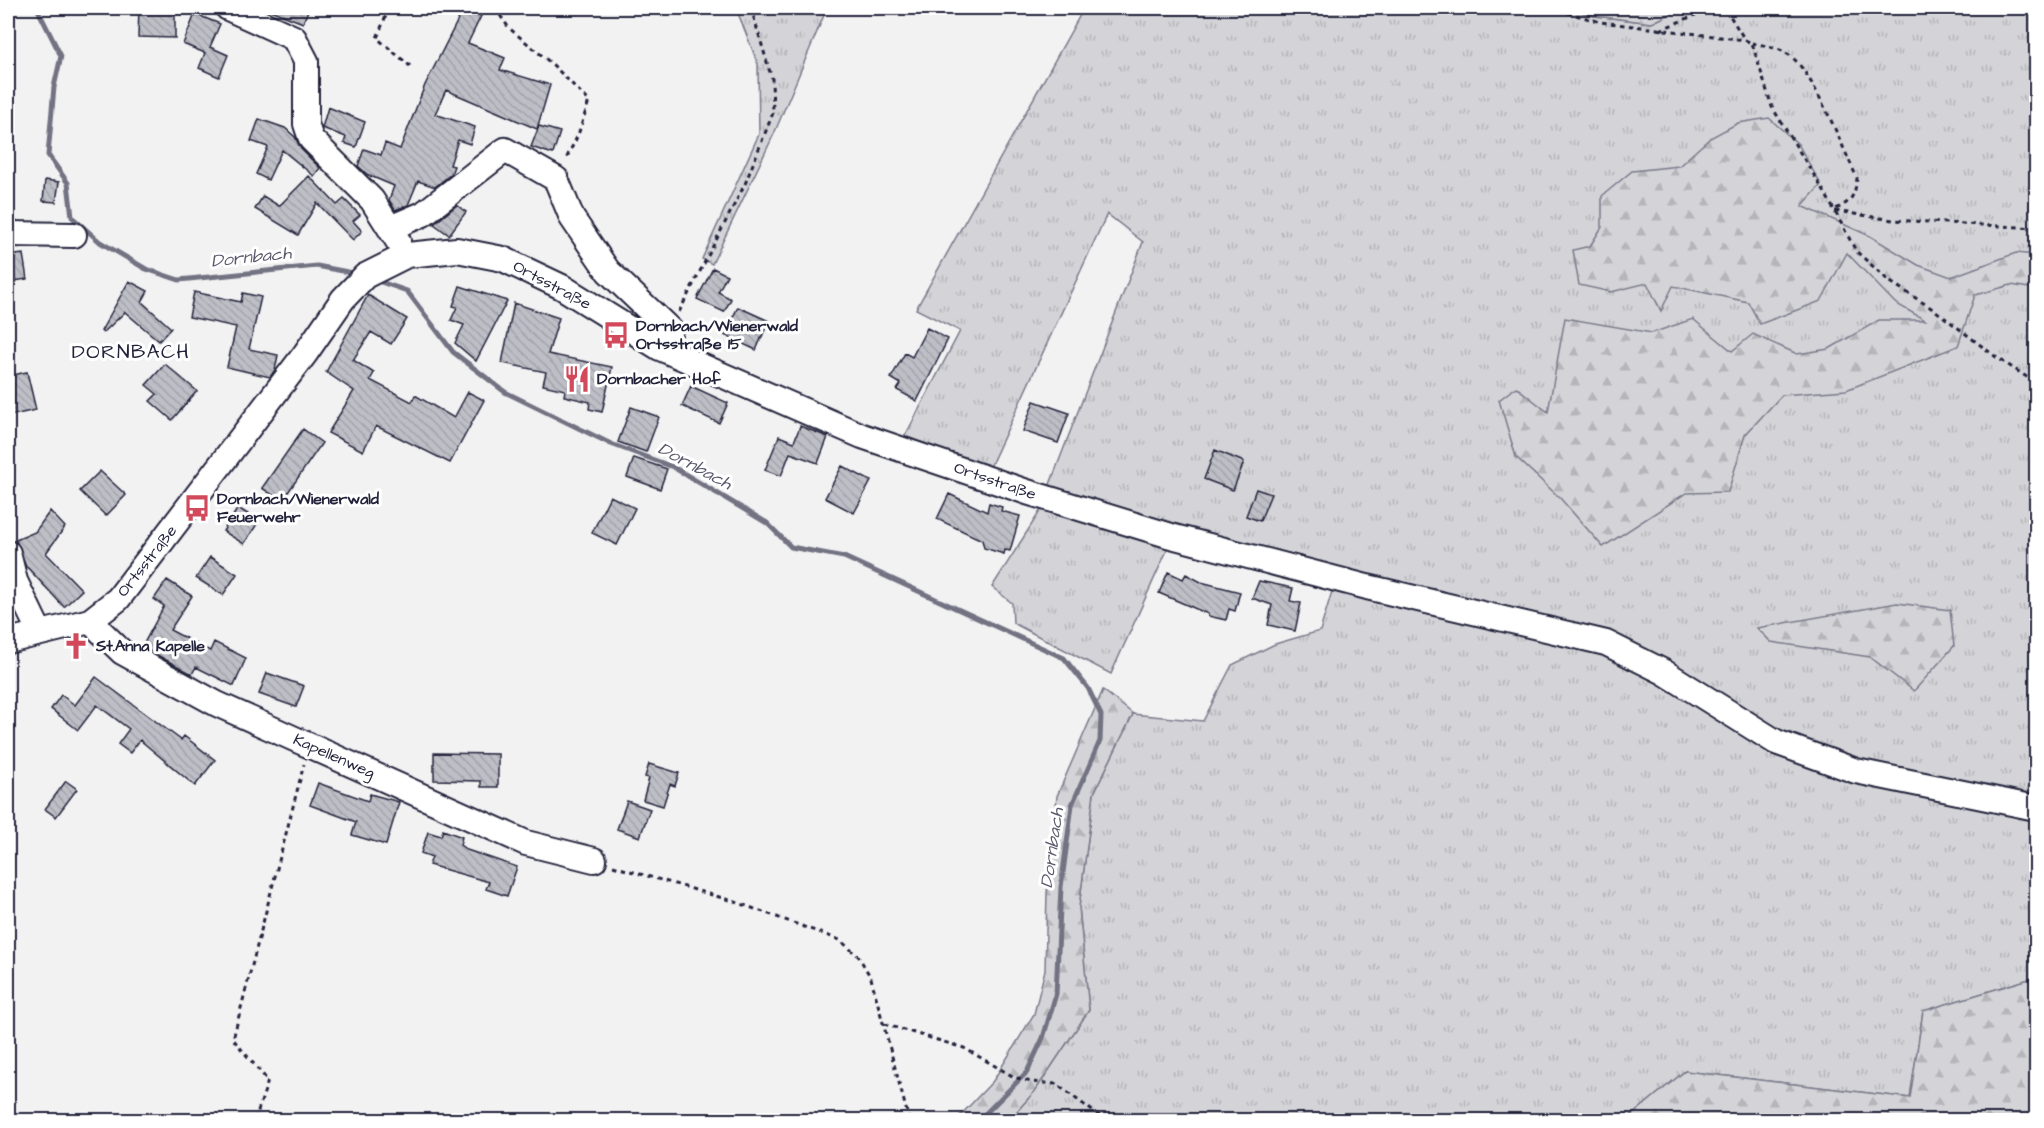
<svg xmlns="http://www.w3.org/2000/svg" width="2044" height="1128" font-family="'Architects Daughter',sans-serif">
<defs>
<pattern id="grass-tufts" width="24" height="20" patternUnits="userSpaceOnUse" patternTransform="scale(1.5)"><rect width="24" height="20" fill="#d3d3d8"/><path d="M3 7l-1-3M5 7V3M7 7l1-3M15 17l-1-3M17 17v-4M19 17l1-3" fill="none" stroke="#b5b5ba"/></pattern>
<pattern id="forest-firs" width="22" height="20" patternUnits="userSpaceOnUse" patternTransform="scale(1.5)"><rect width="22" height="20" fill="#d3d3d8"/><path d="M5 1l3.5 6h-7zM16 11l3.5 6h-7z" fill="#b5b5ba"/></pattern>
<pattern id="building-back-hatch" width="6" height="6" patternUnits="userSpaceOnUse" patternTransform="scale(1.5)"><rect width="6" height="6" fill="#bebec6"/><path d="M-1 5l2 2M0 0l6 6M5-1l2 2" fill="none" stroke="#a3a3ab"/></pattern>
</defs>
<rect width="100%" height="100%" fill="#f2f2f3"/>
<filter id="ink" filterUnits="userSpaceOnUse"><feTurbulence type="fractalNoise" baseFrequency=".0167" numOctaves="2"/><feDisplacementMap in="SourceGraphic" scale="12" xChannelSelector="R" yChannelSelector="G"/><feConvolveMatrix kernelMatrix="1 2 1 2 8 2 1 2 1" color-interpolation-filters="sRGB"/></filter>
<g filter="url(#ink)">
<path fill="url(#grass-tufts)" stroke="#7a7a8a" stroke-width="1.5" d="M736,8H827L774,134L712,264L702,259L759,134L758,64Z
M1084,8H1566L1595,16L1652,23L1682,8H2036V977L1923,1011L1910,1098L1685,1071L1626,1120H1009L1035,1091L1089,1010L1079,907L1094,793L1133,714L1203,721L1232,665L1275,644L1320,631L1333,588L1169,546L1111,674L1013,623L1012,603L992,587L1039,513L1143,242L1107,214L989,469L905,436L960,331L916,309Z"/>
<path fill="url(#forest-firs)" stroke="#7a7a8a" stroke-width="1.5" d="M1566,8H1682L1652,23L1595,16Z
M1769,118L1798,144L1821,185L1802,206L1870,236L1918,265L1951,277L2016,253L2036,255V289L2011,285L1975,295L1958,346L1846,390L1782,395L1745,435L1728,492L1686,493L1603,547L1560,498L1516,457L1499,400L1516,387L1548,412L1565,318L1652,333L1693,319L1732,351L1753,334L1797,354L1829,349L1879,320H1925L1895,303L1847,253L1821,301L1760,324L1748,302L1673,286L1661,311L1647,283L1611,292L1579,285L1573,250L1590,246L1602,227V196L1632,171L1679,166L1710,138L1738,123Z
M1897,603L1950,610L1954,646L1914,691L1870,657L1771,642L1757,628Z
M1103,690L1133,714L1094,793L1079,907L1089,1010L1035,1091L1009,1120H956L993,1081L1034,1014L1045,970L1047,893L1057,796Z
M2036,977V1120H1626L1685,1071L1910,1098L1923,1011Z"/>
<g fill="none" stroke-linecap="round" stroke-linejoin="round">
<path stroke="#727282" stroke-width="5" d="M37,8L61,56L54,87L48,155L68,183L72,217L100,242L146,269L179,280L317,266L358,274
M375,280L407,291L453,352L505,392L611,444L673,467L767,523L791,547L844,557L1064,658L1088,688L1101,715L1100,741L1072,805L1061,887L1056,994L1043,1038L1027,1072L979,1120"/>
</g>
<path fill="url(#building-back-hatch)" stroke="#22223b" stroke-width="1.5" d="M139,8H175V38L138,37Z
M265,8H309L303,23Z
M464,8L481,16L468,43L505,58L500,70L550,85L537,129L446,90L435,114L475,127L470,144L458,140L450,165L454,166L451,174L435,187L418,181L408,205L395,210L389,200L394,186L368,175L358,166L364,149L381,155L385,143L400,149L425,85Z
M195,14L220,24L210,47L228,55L219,77L199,68L205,53L183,44Z
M328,107L365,122L356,147L344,143L346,137L322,128Z
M259,119L285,128L295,137L301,149L320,168L314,176L282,150L268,180L256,174L268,147L251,141Z
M539,126L560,132L553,154L531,147Z
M309,176L337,205L344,199L360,215L353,221L362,231L353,240L317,203L298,235L255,209L263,196L279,206Z
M45,180L59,182L56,202L43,201Z
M457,205L466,212L449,235L434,224Z
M23,254L27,279L8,282V256Z
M713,268L727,275L718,292L731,299L724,312L697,299Z
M129,281L148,291L142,302L171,328L159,341L125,312L103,333L101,331Z
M460,286L507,301L476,361L455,343L464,325L451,320L457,307L453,306Z
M194,292L241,302L243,293L261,297L249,349L278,355L275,370L270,377L227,367L236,327L189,317Z
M368,295L407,319L391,344L371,332L353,360L374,373L370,380L412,402L415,395L454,418L468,392L484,400L450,463L376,426L363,451L328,433L354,391L326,372Z
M514,303L559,318L548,354L612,367L602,412L589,409L590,402L564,396L565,390L543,385L546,372L502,363Z
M738,307L769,321L756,350L724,335Z
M927,328L948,339L917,401L897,390L901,384L891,378L905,353L912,357Z
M165,364L197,391L172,420L150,401L157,394L146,385Z
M27,372L36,410L8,416V376Z
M691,386L728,403L719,423L682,406Z
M1034,401L1069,413L1058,443L1023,431Z
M631,407L659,417L646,452L618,442Z
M800,426L828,437L818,463L790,453L781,476L765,470L779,436L794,442Z
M303,429L322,443L282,501L262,488Z
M1215,450L1244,462L1233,490L1204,479Z
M634,458L667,469L660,489L627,477Z
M842,466L871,481L854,513L825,498Z
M100,471L126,495L106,516L80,491Z
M1256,489L1271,494L1260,521L1246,516Z
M949,494L987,512L989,503L1002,507L1001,511L1020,516L1010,551L1005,550L1004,554L984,548L982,540L937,519Z
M610,496L635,508L617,545L592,533Z
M238,508L259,521L244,544L223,531Z
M50,511L65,527L46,553L82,590L64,607L26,566L16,540L35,532Z
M210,557L237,574L223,595L196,578Z
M1168,572L1183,579L1186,574L1201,582L1240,592L1235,611L1229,609L1226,620L1208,616V614L1159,593Z
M167,580L192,596L170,630L210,651L214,642L246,658L234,686L196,667L192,674L142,647L164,606L154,599Z
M1259,581L1293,588L1290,601L1301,603L1295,631L1268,625L1272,605L1252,598Z
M267,673L304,686L296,707L259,694Z
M96,677L181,740L184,736L215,760L195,786L140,740L130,753L118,744L129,729L97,705L78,730L51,709L61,695L75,705Z
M434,753L498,754V787H481V781L434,780Z
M649,764L679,773L675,786L670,784L663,806L643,800L649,778L645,777Z
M66,781L77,789L56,817L45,809Z
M318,783L368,801L370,794L399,802L386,845L352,835L356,822L310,805Z
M627,801L650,809L640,837L617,829Z
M443,830L462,837L460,845L467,850L517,867L507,896L486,889L489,882L429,865L432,857L421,853L428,832L441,836Z"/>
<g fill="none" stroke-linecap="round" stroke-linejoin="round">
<defs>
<path id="minor" d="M228,8L294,38L306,61V124L311,139L372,200L398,241
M390,228L423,214L505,150L556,179L572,218L608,271L670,330
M8,234L74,235
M8,553L15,581L40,633
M90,621L122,652L217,704L526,843L594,860
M8,641L90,621L118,599L305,354L343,299L365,276L407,255L457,250L503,259L562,287L660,348L862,436L1027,492L1171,536L1367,587L1606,643L1664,672L1776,742L1856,771L2036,808"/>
</defs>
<use href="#minor" stroke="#22223b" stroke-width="28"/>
<path stroke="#22223b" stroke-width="3" stroke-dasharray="4.5 4.5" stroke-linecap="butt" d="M389,8L377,38L410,66
M495,8L509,28L552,64L589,101L578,135L565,161
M1550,8L1601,22L1745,40L1752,43L1772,107L1825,193L1856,251L1889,281L1936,311L1996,357L2036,383
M1729,8L1730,16L1745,40
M1660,30L1712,8
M1752,43C1766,46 1783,48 1794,59C1816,80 1843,148 1857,178C1855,196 1851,203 1833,210
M1835,211L1893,220L2036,228
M679,312L745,184L773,113L772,79L751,8
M613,866L733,901L840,940L859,957L871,978L909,1120
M884,1024L964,1048L1014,1077L1031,1082L1056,1084L1098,1115L1114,1120
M255,1120L268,1081L233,1039L304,764"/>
<use href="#minor" stroke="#fff" stroke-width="24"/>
</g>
</g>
<defs>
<symbol id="bus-bare" viewBox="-9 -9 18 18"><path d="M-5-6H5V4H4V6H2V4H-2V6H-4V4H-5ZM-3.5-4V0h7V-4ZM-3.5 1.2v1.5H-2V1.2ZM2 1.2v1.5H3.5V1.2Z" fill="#d1495b" stroke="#fff" stroke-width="2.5" paint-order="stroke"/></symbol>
<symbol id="restaurant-bare" viewBox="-9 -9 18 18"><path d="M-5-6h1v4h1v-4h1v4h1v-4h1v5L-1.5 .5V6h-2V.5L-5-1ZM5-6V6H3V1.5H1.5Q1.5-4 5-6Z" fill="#d1495b" stroke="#fff" stroke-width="2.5" paint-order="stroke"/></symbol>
<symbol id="church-bare" viewBox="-9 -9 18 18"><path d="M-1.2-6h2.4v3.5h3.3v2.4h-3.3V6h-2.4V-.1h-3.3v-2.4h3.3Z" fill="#d1495b" stroke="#fff" stroke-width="2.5" paint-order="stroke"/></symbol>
</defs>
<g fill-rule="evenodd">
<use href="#bus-bare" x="597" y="316" width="38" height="38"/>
<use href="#restaurant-bare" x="558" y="360" width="38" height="38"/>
<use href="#bus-bare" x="178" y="489" width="38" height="38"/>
<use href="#church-bare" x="57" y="627" width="38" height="38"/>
</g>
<g text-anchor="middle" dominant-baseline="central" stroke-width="6" stroke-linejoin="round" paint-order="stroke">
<g font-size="16" fill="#22223b" stroke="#fff">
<text transform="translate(552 285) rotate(28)">Ortsstraße</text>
<text transform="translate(995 481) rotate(19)">Ortsstraße</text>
<text transform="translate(147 561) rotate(-52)">Ortsstraße</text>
<text transform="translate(334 756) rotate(24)">Kapellenweg</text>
</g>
<g font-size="16" font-weight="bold" fill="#22223b" stroke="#fff" text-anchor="start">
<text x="636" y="326">Dornbach/Wienerwald<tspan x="636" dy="18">Ortsstraße 15</tspan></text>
<text x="597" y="379">Dornbacher Hof</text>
<text x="217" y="499">Dornbach/Wienerwald<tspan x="217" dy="18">Feuerwehr</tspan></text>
<text x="96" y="646">St.Anna Kapelle</text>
</g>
<g font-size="18" font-style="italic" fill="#58586b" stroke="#fff">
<text transform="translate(251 257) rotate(-6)">Dornbach</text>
<text transform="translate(695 466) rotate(28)">Dornbach</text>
<text transform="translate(1052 848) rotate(-82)">Dornbach</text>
</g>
<g font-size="20" letter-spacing="1.5" fill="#22223b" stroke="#fff">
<text x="131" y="352">DORNBACH</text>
</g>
</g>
<rect width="2044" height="1128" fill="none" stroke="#fff" stroke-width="30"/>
<rect x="15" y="15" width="2014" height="1098" fill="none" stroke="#22223b" stroke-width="2" filter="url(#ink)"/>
</svg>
